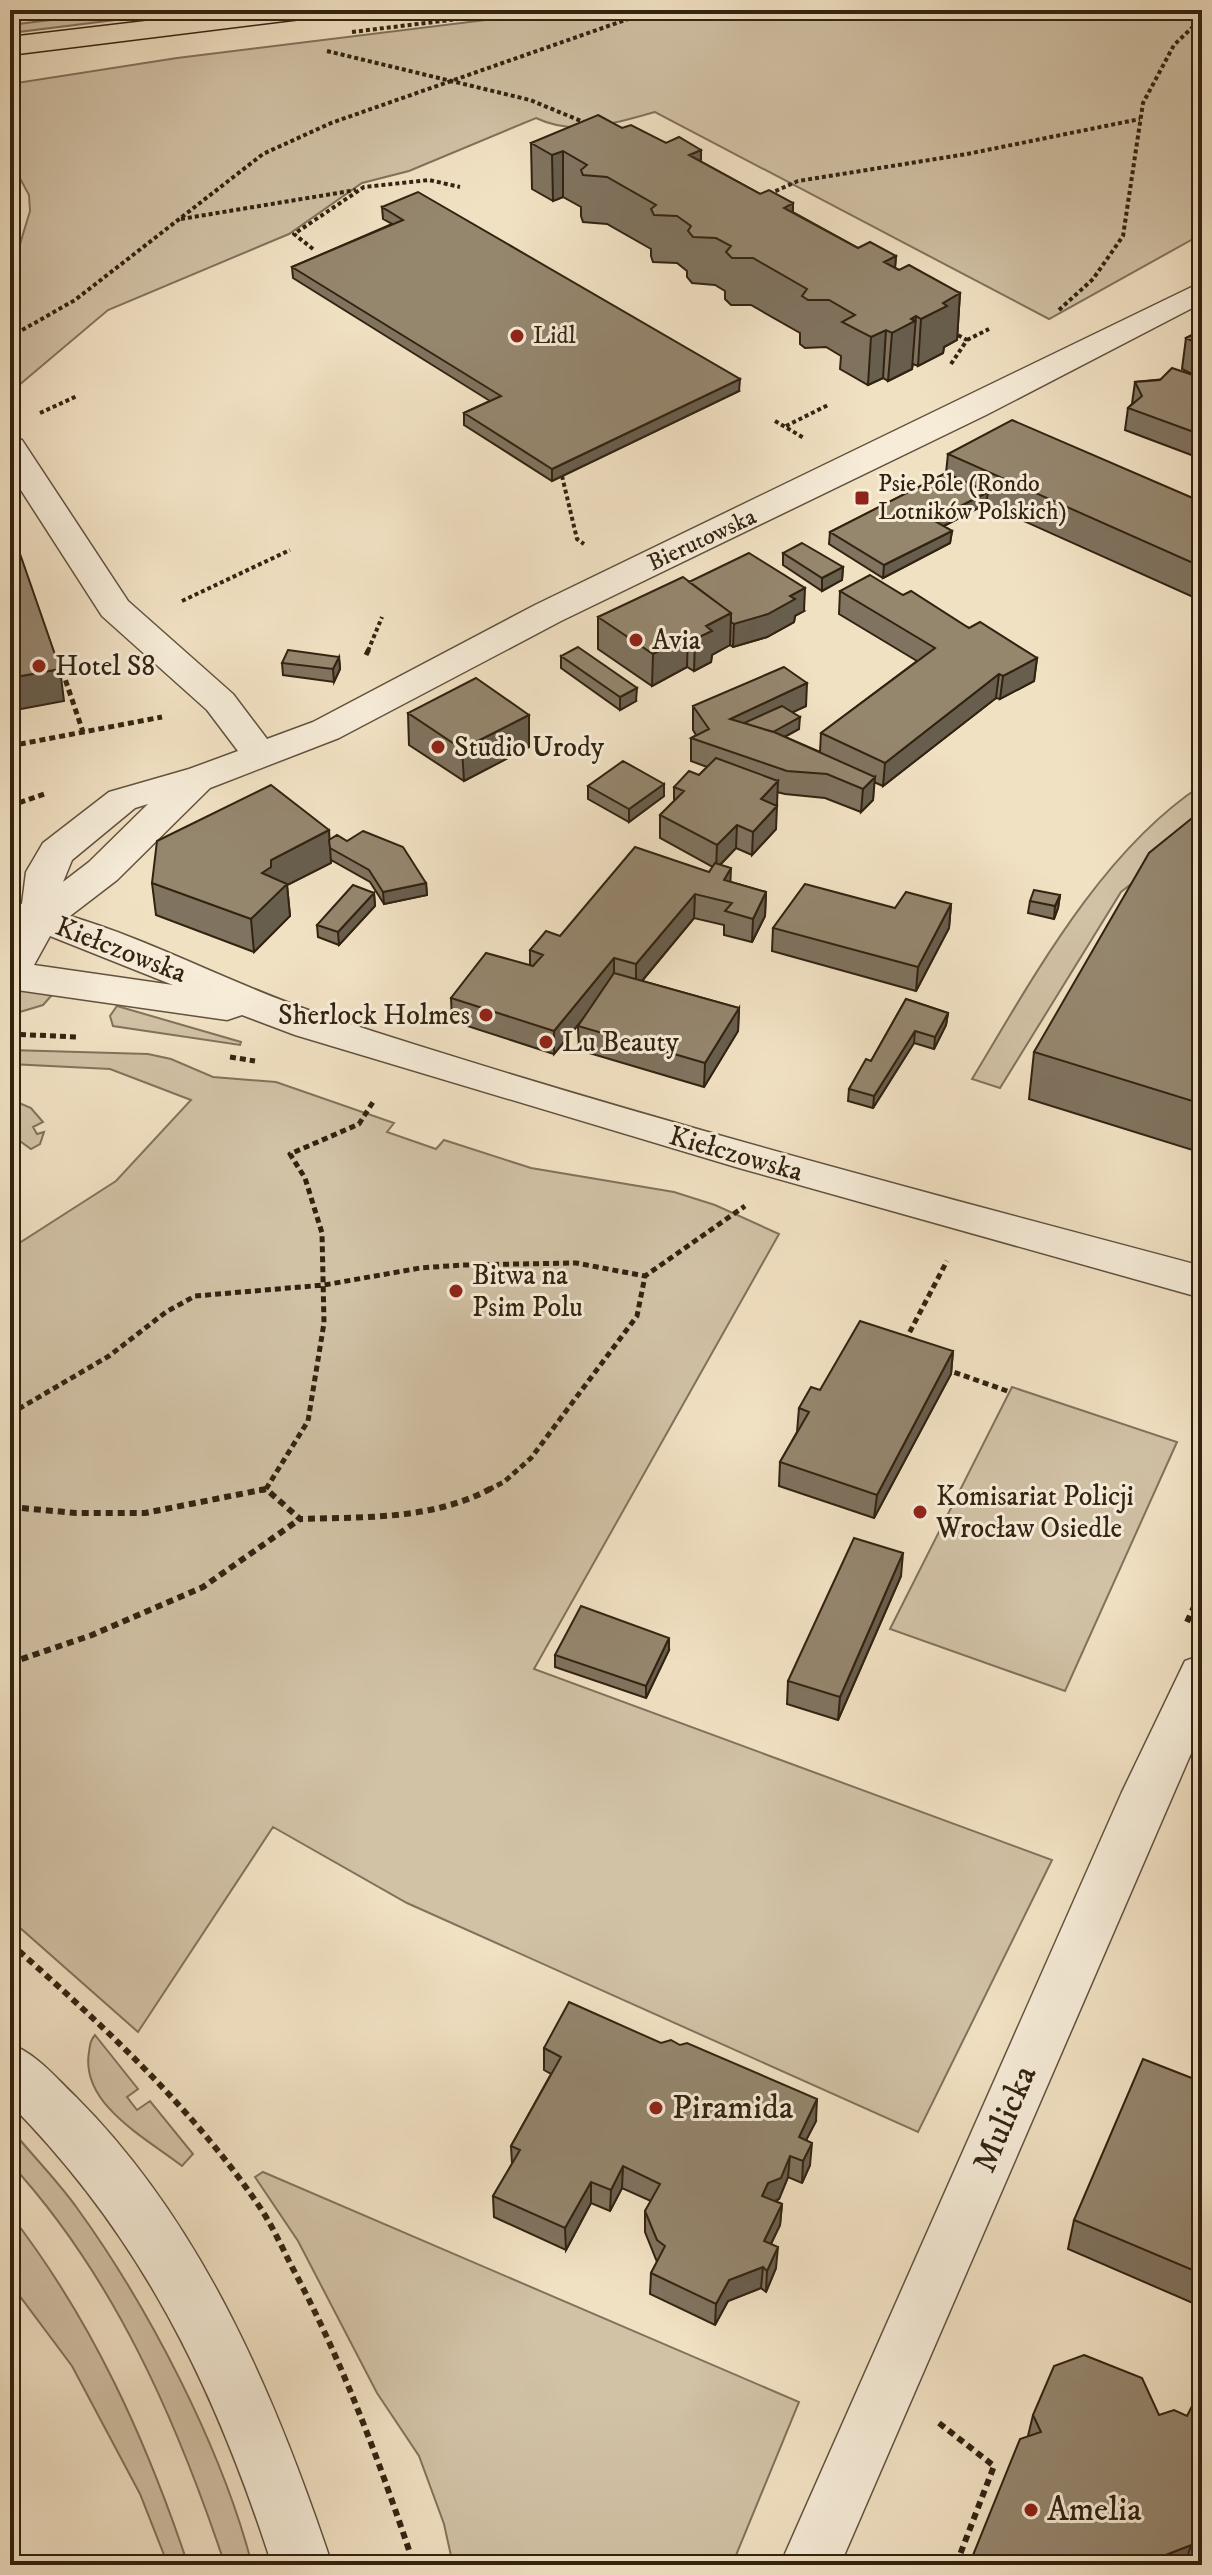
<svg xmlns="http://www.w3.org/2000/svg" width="1212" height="2575" font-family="'IM FELL DW Pica',serif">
<rect width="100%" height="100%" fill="#f1e1c3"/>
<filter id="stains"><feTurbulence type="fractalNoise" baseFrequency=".0025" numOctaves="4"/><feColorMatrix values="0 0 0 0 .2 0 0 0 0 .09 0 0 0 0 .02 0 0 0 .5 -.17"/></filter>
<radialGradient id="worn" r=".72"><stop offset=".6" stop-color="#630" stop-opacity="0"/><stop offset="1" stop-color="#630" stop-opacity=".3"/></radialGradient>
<path fill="#d1c1a5" stroke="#82725b" stroke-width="2" d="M133,10H196L10,33V25Z
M566,10H1202V234L1049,319L655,112C615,123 576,137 536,118L409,171L362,183L289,234L108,310L12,391L10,398V258L20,244L30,211L29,195L10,160V84L177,58Z
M1202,785V828L1121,892L1000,1088L972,1079C1033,978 1101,851 1202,785Z
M10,987L52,995L43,1005L10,1015Z
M117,1006L241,1042L240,1045L113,1026L110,1016Z
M10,1050L148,1054L171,1059L213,1077L276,1082L394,1123L387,1132L436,1149L444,1140L531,1168L674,1192L715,1205L779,1234L534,1669L1052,1860L918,2132L407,1903L273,1827L138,2032L10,1919V1249L116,1181L191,1100L110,1069L10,1064Z
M10,1099L31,1108L43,1122L33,1127L37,1134L44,1132L40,1144L31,1149L10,1134Z
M1012,1387L1177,1442L1065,1691L890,1629Z
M95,2035L138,2089L127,2097L137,2110L150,2101L193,2154L182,2166C146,2138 80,2104 89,2052C90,2045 90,2041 95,2035Z
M10,2128C32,2155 57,2180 77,2208C148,2306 222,2448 252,2565H225C177,2421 114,2276 10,2163Z
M263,2172L799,2402L732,2565H453L444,2524L419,2456L377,2393L298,2241L255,2177Z
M10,2214C92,2320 146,2439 188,2565H168L140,2494L72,2366L10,2283Z"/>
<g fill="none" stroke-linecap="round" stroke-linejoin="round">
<defs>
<path id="minor" d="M1202,282V303L986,415L561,621L339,738L210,788L117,880L70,916C157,942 237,987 323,1015C612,1110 908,1188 1202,1266V1298L739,1168L295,1035L242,1015L227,1020L10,989V937L15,928L10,927V901L22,904L26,872L43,843L109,792L189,769L238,751L207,710L102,616L10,473V437L22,440L128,601L233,694L267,739L313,722L535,605ZM148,804L89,862L63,882L72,860L135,808ZM50,936L173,985L34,965Z
M1202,1655V1728L840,2565H780L1122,1792L1185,1661Z
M10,2044C37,2054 55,2077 76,2097C203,2224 276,2397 332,2565H272C215,2388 142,2237 10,2104Z"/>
<path id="major" d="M10,10H34L30,16L10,19Z
M239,10H323L319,16L309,18L10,55V37Z"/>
</defs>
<use href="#minor" stroke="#62523e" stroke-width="3"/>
<use href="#major" stroke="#322311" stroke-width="3"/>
<path stroke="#322311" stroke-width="4" stroke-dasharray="4 3" stroke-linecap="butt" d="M352,32L532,10
M327,51L530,100L586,123
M769,194L798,181L967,154L1140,119
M181,219L356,190
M313,249L294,234L364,187L429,180L460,187
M1059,310L1093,279L1123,236L1143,103L1174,45L1202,18
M10,337L75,300L263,154L331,123L654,10
M967,340L989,329
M951,364L967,340L952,332
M40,413L77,396
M775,421L804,438
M786,426L828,405
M562,476L577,539L584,544
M182,601L290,550
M368,651L382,617"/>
<path stroke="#322311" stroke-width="5" stroke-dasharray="6 4" stroke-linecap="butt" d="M366,655L369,649
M55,668L61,667L83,732
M10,746L162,717
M10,806L47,793
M10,1034L77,1037
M230,1057L255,1061
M905,1341L947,1261
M945,1369L1010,1392
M10,1414L109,1356L166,1312L195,1296L324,1285L420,1268L462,1265L576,1263L645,1276
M266,1489L308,1421L324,1323L322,1233L305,1178L290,1154L359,1124L373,1102
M259,1490H268
M488,1490L504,1482L531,1458L637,1316L645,1276L745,1206"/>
<path stroke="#322311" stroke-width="6" stroke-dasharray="7 5" stroke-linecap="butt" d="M10,1507L76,1513H145L266,1489L300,1519C365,1517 433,1520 492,1488
M1187,1622L1202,1590
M10,1663L92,1635L203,1587L300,1519
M10,1943C99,2022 189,2104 257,2203C271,2223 281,2245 292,2267C343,2362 380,2463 414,2565
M939,2423L994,2466L956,2565"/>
<use href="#minor" fill="#f6ecd8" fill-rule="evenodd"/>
<use href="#major" fill="#f1e1c3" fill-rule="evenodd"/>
</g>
<path fill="#80735f" stroke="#322311" stroke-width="2" d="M622,128L666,143L701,150V162L760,194L793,203V212L858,248L896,256L895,268L899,270L960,293L957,340L944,347L943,353L918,366L913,364L912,369L888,381L883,378L868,385L840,369L841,356L826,347L805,348L800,344V333L751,305H731L725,299V291L715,285L692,283L687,277V271L677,263L653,262L651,256V249L607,224L583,222L581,216V207L563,197L553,201L532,189L531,143Z
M382,207L739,391L552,481L464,425V413L490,401L293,278L292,267L392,224L383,219Z
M1202,330V459L1125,430L1128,408L1132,404L1135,382L1196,376L1182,369L1186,338Z
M948,454L1202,502V601L986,504L944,526L952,531L950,543L883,578L829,544L830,532L946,473Z
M783,553L843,567L842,580L822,591L783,565Z
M689,582L804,611L795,616L794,622L767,637L733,647L730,645L712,655L711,662L694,671L687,667L652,686L598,649V617Z
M840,591L903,595L969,628L1037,658L1034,681L1000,699L996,698L883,786L874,782L873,800L861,812L825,798L785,794L777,792L776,805V829L752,855L736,848L720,865L731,882L766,892L765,916L752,942L724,935V925L694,918L642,981L739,1008L738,1031L704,1087L579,1050L578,1026L583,1019L554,1054L452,1021L451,998L530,965V950L560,936L709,872L713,867L660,838V815L674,801V787L699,775L707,767L691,761V738L696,735L693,730V706H806L792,712L799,729L785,737L820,752L821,733L917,661L839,614Z
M561,656L636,701L620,710L561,668Z
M339,657L340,669L334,682L283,675L282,663Z
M408,713L529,715V747L464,781L409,745Z
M664,784V796L629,822L588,799V786Z
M1202,810V1153L1029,1099L1034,1052Z
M329,830V840L347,841L426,883L427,895L384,904L370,882L331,860V863L287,885L290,916L254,952L156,915L152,883Z
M374,893L375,906L339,945L318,937L317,925Z
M1060,895L1058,908L1054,919L1028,913L1030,901Z
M951,904L949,928L916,991L772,951L773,928L895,908Z
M906,999L948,1013L946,1025L934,1049L914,1043L873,1108L848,1101L849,1089L871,1061Z
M953,1351L951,1374L874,1518L779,1486L780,1462L797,1432L799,1408L820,1390Z
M901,1576L838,1720L787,1704L788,1681Z
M669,1650L646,1698L555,1667V1655Z
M1202,1972V1996L1197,1994Z
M544,2048L816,2121L806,2140L810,2165L802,2183L788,2177L779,2199L775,2201L782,2204L780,2225L771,2244L776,2268L766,2292L761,2288L728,2301L715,2325L650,2294L651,2273L657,2262L645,2232V2211L651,2201L622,2188L610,2211L591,2203L566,2250L494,2217L493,2196L512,2164L511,2146L551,2074L544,2070Z
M1202,2082V2307L1068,2249L1074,2220Z
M1202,2408V2565H969L1028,2436L1033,2415L1187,2416Z"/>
<path fill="#685e4d" stroke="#322311" stroke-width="2" d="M701,150L700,196L689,155Z
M563,151V197L553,201L552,155Z
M793,203L791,250L784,208Z
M896,256L892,303L884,262Z
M960,293L957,340L944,347L943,353L918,366L921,319L943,303Z
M916,316L912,369L888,381L892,333Z
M886,330L883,378L868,385L871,337Z
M740,379L739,391L552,481V469Z
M988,492L986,504L932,532L933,520Z
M952,531L950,543L883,578L884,565Z
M843,567L842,580L822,591V578Z
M805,588L804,611L795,616L794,622L767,637L733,647L734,624Z
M731,613L730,645L712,655L711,662L694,671L695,639L706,626Z
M688,635L687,667L652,686L653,654Z
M339,657L340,669L334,682L333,669Z
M1037,658L1034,681L1000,699L1003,676Z
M60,669L64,701L10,711V678Z
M999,674L996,698L883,786L885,763Z
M807,683L806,706L745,735L730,719Z
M637,688L636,701L620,710V697Z
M529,715V747L464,781L462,749Z
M800,717L799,729L758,751L759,739Z
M875,777L873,800L861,812L863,789Z
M778,781L777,804L760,822L761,799Z
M664,784V796L629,822V809Z
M777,806L776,829L752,855L753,832Z
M737,825L736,848L716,869L717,845Z
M329,830L331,863L287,885L290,916L254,952L251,919L262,873L271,860Z
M731,868L730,891L724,880Z
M426,883L427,895L384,904L383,892Z
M766,892L765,916L752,942L753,919Z
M374,893L375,906L339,945L338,932Z
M695,894L694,918L636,988V964Z
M1060,895L1058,908L1054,919L1055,906Z
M951,904L949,928L916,991L918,967Z
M614,958V981L554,1054V1031Z
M1200,1000L1193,1047V1014Z
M739,1008L738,1031L704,1087L705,1063Z
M948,1013L946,1025L934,1049L935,1037Z
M915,1031L914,1043L873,1108L874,1096Z
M953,1351L951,1374L874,1518L877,1495Z
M903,1553L901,1576L838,1720L840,1697Z
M669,1638V1650L646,1698V1686Z
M817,2099L816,2121L797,2158L799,2137Z
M812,2143L810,2165L802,2183L803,2161Z
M790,2156L788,2177L779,2199L767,2205L762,2196L768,2183Z
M623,2166L622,2188L610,2211L611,2190Z
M591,2182V2203L566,2250L565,2228Z
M782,2204L780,2225L762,2262L764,2241Z
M778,2247L776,2268L766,2292L767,2271Z
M763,2267L761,2288L728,2301L715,2325L716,2304L729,2280Z
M1191,2545L1185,2565H1140Z"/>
<path fill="#95866e" stroke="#322311" stroke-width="2" d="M598,115L622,128L631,125L666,143L679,137L701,150L689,155L760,194L769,190L793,203L784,208L858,248L870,242L896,256L884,262L899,270L909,265L960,293L943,303L947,306L921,319L916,316L911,319L915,321L892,333L886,330L871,337L842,322L855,315L829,300H808L802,296L807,289L753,258H732L726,252L731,246L716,238L693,237L688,231L691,226L677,216L654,215L651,209L656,205L607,177L583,175L581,170L587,165L563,151L552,155L531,143Z
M418,192L740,379L552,469L464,413L501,396L292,267L403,220L382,207Z
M1202,330V346L1186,338Z
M1172,368L1202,378V435L1128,408L1142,396L1135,382L1160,380Z
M1012,420L1202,502V567L948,454Z
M946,473L988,492L933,520L952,531L884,565L830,532Z
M10,525L60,669L10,678Z
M802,543L843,567L822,578L783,553Z
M749,553L805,588L790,596L795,599L768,614L734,624L731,622V613L689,582Z
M870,575L903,595L911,591L969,628L980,622L1037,658L1003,676L999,674L885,763L821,733L935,648L840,591Z
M683,577L731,613L706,626L712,631L695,639L688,635L653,654L598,617Z
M578,647L637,688L620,697L561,656Z
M288,650L339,657L333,669L282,663Z
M784,667L807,683L730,719L774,732L875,777L863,789L827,774L787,771L691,738L709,729L693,706Z
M476,678L529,715L462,749L408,713Z
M782,706L800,717L773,732L744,723Z
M716,758L778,781L761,799L777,806L753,832L737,825L717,845L660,815L684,791L674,787L689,771L699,775Z
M623,761L664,784L629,809L588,786Z
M271,785L329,830L271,860V867L262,873L287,884L251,919L152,883L157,841Z
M1202,810V1001L1200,1000L1193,1014L1202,1017V1104L1034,1052L1149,853Z
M363,831L403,847L426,883L383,892L369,870L330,848L329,840L337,835L347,841Z
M635,847L709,872L715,863L731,868L724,880L766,892L753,919L725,911L732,903L695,894L636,964L614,958L554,1031L451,998L486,953L533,966L543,955L530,950L546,931L560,936Z
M805,884L895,908L906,892L951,904L918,967L773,928Z
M353,885L374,893L338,932L317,925Z
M1034,890L1060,895L1055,906L1030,901Z
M614,973L739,1008L705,1063L578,1026Z
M906,999L948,1013L935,1037L915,1031L874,1096L849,1089L866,1059L871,1061Z
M860,1321L953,1351L877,1495L780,1462L809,1412L799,1408L811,1387L820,1390Z
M854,1538L903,1553L840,1697L788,1681Z
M581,1606L669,1638L646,1686L555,1655Z
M569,2002L661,2043L671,2040L680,2045L687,2043L817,2099L799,2137L812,2143L803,2161L790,2156L781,2178L768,2183L762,2196L782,2204L764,2241L778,2247L767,2271L763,2267L729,2280L716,2304L651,2273L665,2246L657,2240L645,2211L660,2184L623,2166L611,2190L591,2182L565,2228L493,2196L520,2150L511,2146L561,2057L544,2048Z
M1143,2059L1202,2082V2274L1074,2220Z
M1084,2355L1142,2378L1159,2415L1174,2410L1187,2416L1193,2404L1202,2408V2550L1191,2545L1140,2565H969L1020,2439L1041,2432L1033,2415L1054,2366Z"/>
<g fill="#8f2418" stroke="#f6ecd8" stroke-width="3">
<circle cx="517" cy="336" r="8"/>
<rect x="854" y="490" width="16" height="16" rx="4"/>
<circle cx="636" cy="640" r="8"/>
<circle cx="39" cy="666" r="8"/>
<circle cx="438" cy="747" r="8"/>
<circle cx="486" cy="1015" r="8"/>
<circle cx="546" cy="1042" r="8"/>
<circle cx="456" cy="1291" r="8"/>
<circle cx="920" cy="1512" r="8"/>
<circle cx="656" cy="2108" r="8"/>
<circle cx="1031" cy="2510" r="8"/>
</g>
<g text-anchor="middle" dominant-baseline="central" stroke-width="6" stroke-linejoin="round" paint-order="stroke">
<g font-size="24" fill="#322311" stroke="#f6ecd8" text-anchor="start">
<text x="533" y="336">Lidl</text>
<text x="878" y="484">Psie Pole (Rondo<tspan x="878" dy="28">Lotników Polskich)</tspan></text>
</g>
<g font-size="24" fill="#322311" stroke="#f6ecd8">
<text transform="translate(702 540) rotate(-25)">Bierutowska</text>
</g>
<g font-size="28" fill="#322311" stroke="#f6ecd8" text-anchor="start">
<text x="652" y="640">Avia</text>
<text x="55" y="666">Hotel S8</text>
<text x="454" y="747">Studio Urody</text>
<text x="470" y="1015" text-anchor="end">Sherlock Holmes</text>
<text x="562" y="1042">Lu Beauty</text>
<text x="472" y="1275">Bitwa na<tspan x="472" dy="32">Psim Polu</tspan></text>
<text x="936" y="1496">Komisariat Policji<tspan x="936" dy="32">Wrocław Osiedle</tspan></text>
</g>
<g font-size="28" fill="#322311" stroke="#f6ecd8">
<text transform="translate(121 950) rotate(21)">Kiełczowska</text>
<text transform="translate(736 1154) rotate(16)">Kiełczowska</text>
</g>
<g font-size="34" fill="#322311" stroke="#f6ecd8" text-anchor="start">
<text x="672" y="2108">Piramida</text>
<text x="1047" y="2510">Amelia</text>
</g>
<g font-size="34" fill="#322311" stroke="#f6ecd8">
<text transform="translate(1005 2119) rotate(-67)">Mulicka</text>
</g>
</g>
<rect width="1212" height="2575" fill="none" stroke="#f1e1c3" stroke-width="40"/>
<rect x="12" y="12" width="1188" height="2551" fill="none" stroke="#322311" stroke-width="4"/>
<rect x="20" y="20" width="1172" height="2535" fill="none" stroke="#322311" stroke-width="2"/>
<rect width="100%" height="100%" filter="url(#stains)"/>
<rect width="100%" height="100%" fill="url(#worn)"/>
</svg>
